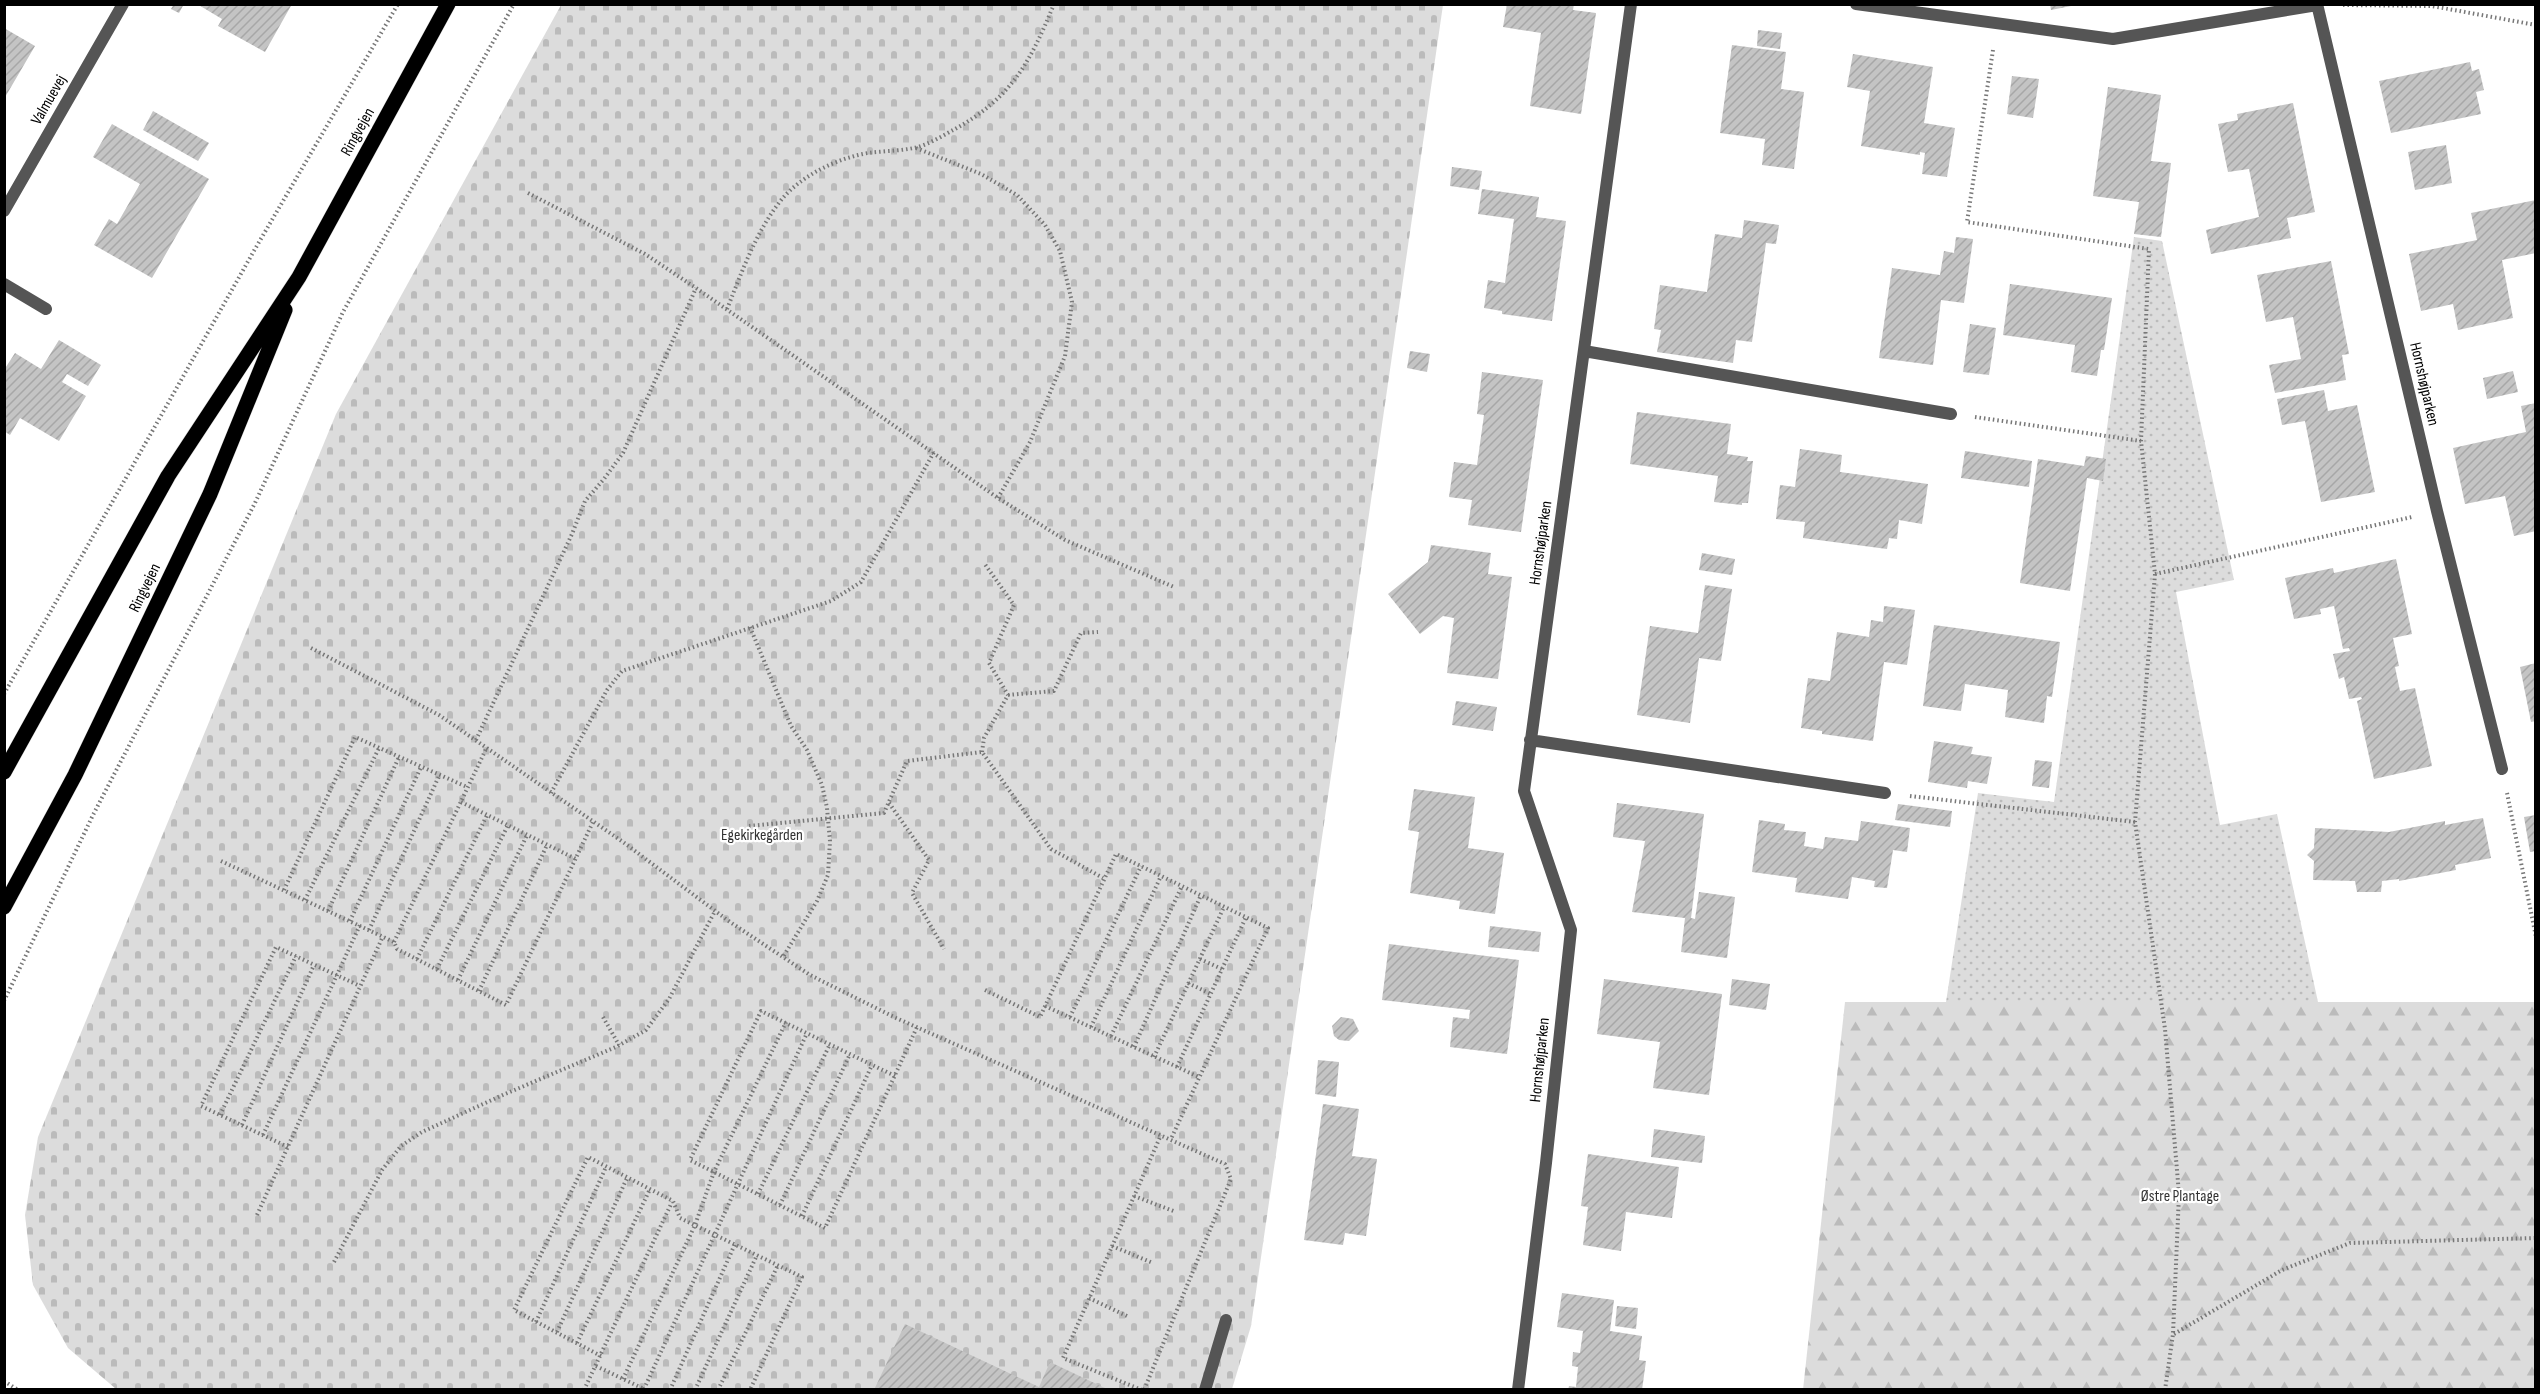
<svg xmlns="http://www.w3.org/2000/svg" width="2540" height="1394" font-family="'Sofia Sans Condensed',sans-serif">
<defs>
<pattern id="forest-firs" width="22" height="20" patternUnits="userSpaceOnUse" patternTransform="scale(1.5)"><rect width="22" height="20" fill="#dcdcdc"/><path d="M5 1l3.5 6h-7zM16 11l3.5 6h-7z" fill="#bbb"/></pattern>
<pattern id="cemetery-stones" width="16" height="16" patternUnits="userSpaceOnUse" patternTransform="scale(1.5)"><rect width="16" height="16" fill="#dcdcdc"/><path d="M2 7V4a2 2 0 0 1 4 0v3zM10 15v-3a2 2 0 0 1 4 0v3z" fill="#bbb"/></pattern>
<pattern id="park-dots" width="8" height="8" patternUnits="userSpaceOnUse" patternTransform="scale(1.5)"><rect width="8" height="8" fill="#dcdcdc"/><path d="M2 2h.1M6 6h.1" fill="none" stroke="#bbb" stroke-width="1.8" stroke-linecap="round"/></pattern>
<pattern id="building-hatch" width="6" height="6" patternUnits="userSpaceOnUse" patternTransform="scale(1.5)"><rect width="6" height="6" fill="#c4c4c4"/><path d="M-1 1l2-2M0 6l6-6M5 7l2-2" fill="none" stroke="#a7a7a7"/></pattern>
</defs>
<rect width="100%" height="100%" fill="#fff"/>
<path fill="url(#forest-firs)" d="M1845,1002H2535V1389L1803,1390Z"/>
<path fill="url(#cemetery-stones)" d="M561,5H1443L1251,1326L1232,1389H116L68,1348L33,1285L25,1215L38,1137L336,414Z"/>
<path fill="url(#park-dots)" d="M2134,237L2162,241L2234,580L2176,592L2220,825L2277,814L2318,1002H1946L1978,793L2054,802Z"/>
<path fill="url(#building-hatch)" d="M174,4H184L179,13L171,9Z
M197,4H292L265,52L218,26L222,19Z
M1507,4H1574L1573,10L1596,13L1581,114L1530,106L1541,33L1503,27Z
M2050,4H2070L2071,6L2051,10Z
M4,28L35,46L4,99Z
M1758,30L1782,33L1780,49L1757,46Z
M1732,45L1786,52L1781,89L1804,92L1794,169L1762,165L1765,139L1720,133Z
M1853,54L1933,67L1924,123L1955,128L1947,177L1922,174L1925,153L1920,152V155L1861,146L1870,91L1847,87Z
M2470,62L2472,71L2479,69L2484,90L2476,92L2481,114L2391,133L2379,81Z
M2012,76L2039,79L2033,118L2007,114Z
M2108,87L2161,95L2151,161L2171,163L2161,237L2134,234L2139,202L2093,196Z
M2293,103L2315,212L2287,218L2291,238L2211,254L2206,230L2259,217L2249,169L2228,172L2218,124L2238,120L2237,114Z
M153,111L209,143L198,161L143,130Z
M112,124L209,179L152,278L94,245L109,219L117,224L140,184L93,157Z
M2446,145L2452,183L2415,190L2408,152Z
M1452,167L1482,171L1479,190L1450,186Z
M1482,189L1539,197L1536,217L1566,221L1552,321L1502,314V311L1484,308L1488,280L1505,283L1514,219L1478,214Z
M2536,200V253L2502,260L2513,318L2458,330L2453,304L2421,311L2409,254L2477,240L2471,213Z
M1744,220L1779,225L1776,244L1766,243L1752,342L1736,340L1733,363L1657,352L1661,330L1654,329L1660,285L1707,292L1715,234L1742,238Z
M1956,237L1973,239L1964,303L1941,300L1933,365L1879,358L1892,268L1940,275L1944,251L1954,253Z
M2331,261L2349,354L2342,355L2346,380L2275,393L2269,365L2301,359L2293,317L2266,322L2257,275Z
M2010,284L2112,298L2104,350H2101L2097,376L2071,372L2075,345L2003,335Z
M1970,324L1996,328L1989,375L1963,372Z
M59,340L101,365L88,386L67,374L62,382L86,396L59,441L20,418L10,435L4,431V370L15,353L41,369Z
M1410,351L1430,354L1427,372L1407,368Z
M2513,371L2518,392L2487,399L2483,378Z
M1482,372L1543,380L1521,532L1468,525L1472,500L1449,497L1454,462L1477,465L1484,415L1477,414Z
M2324,390L2328,411L2357,405L2375,492L2321,502L2305,421L2282,425L2277,399Z
M2536,403V531L2514,536L2505,496L2465,504L2453,448L2526,432L2521,406Z
M1637,412L1731,424L1727,454L1748,457L1747,461H1753L1748,503H1742V505L1714,502L1718,476L1630,464Z
M1800,449L1842,455L1840,472L1928,484L1922,524L1899,520L1897,539L1889,538L1887,549L1803,538L1805,522L1776,519L1780,485L1795,487Z
M1965,451L2032,461L2029,487L1961,478Z
M2086,456L2106,459L2103,481L2087,478L2070,591L2020,583L2038,459L2084,466Z
M1431,545L1491,553L1488,574L1512,577L1498,679L1447,673L1454,618L1443,616L1420,634L1388,594L1428,562Z
M1702,553L1735,559L1732,575L1699,570Z
M2396,559L2412,634L2393,638L2399,666L2395,667L2400,691L2415,688L2432,766L2374,779L2357,701L2362,699L2361,697L2349,699L2344,677L2339,679L2333,654L2350,651L2349,648L2343,649L2334,606L2320,609L2321,614L2294,619L2285,578L2333,568L2334,573Z
M1705,585L1732,589L1721,661L1699,658L1690,723L1637,715L1650,626L1698,633Z
M1884,606L1915,610L1907,665L1884,662L1873,741L1822,734V731L1801,728L1808,678L1830,681L1837,632L1869,637L1871,620L1883,622Z
M1934,625L2060,642L2052,697L2047,696L2044,723L2005,717L2008,690L1965,684L1961,711L1923,706Z
M2536,663V721L2531,722L2520,667Z
M1456,701L1497,707L1493,731L1452,725Z
M1934,741L1973,747L1971,754L1992,757L1987,784L1968,781L1967,788L1928,782Z
M2035,760L2052,762L2049,788L2032,786Z
M1414,789L1475,797L1468,848L1504,853L1495,914L1459,909L1460,901L1410,893L1419,832L1408,830Z
M1617,803L1704,814L1691,918L1695,919L1699,892L1735,897L1727,958L1681,952L1685,918L1632,912L1645,841L1613,837Z
M1898,804L1952,811L1950,827L1895,820Z
M2536,815V851L2530,852L2524,817Z
M2483,818L2491,858L2455,865L2456,870L2399,881V879L2382,881L2381,892H2357L2355,881L2313,880L2314,861L2307,855L2314,848L2315,828L2389,832L2445,821V825Z
M1759,820L1785,824L1784,830L1806,832L1804,846L1823,849L1825,837L1858,841L1861,821L1910,828L1907,852L1893,850L1887,888L1874,887L1875,881L1852,877L1848,899L1795,892L1797,878L1752,872Z
M1490,926L1541,932L1539,952L1488,947Z
M1389,944L1519,960L1507,1054L1450,1047L1453,1017L1469,1019L1470,1010L1382,1000Z
M1604,979L1722,994L1709,1095L1653,1088L1660,1042L1597,1034Z
M1732,979L1770,984L1766,1010L1729,1005Z
M1341,1017L1353,1019L1359,1031L1349,1041L1339,1040L1334,1036L1332,1026Z
M1318,1060L1339,1062L1336,1097L1315,1094Z
M1323,1104L1359,1109L1352,1156L1377,1159L1366,1236L1345,1233L1343,1245L1304,1240Z
M1654,1129L1705,1136L1702,1163L1651,1157Z
M1588,1154L1679,1167L1672,1218L1626,1212L1621,1251L1583,1245L1588,1207L1581,1206Z
M1562,1293L1614,1300L1610,1331L1642,1336L1639,1360L1646,1361L1642,1390H1568L1569,1386L1576,1387L1578,1367L1572,1366L1573,1352L1580,1353L1583,1331L1557,1327Z
M1617,1306L1638,1308L1636,1329L1615,1326Z
M905,1324L1039,1387L1050,1362L1109,1390H874Z"/>
<g fill="none" stroke-linecap="round" stroke-linejoin="round">
<defs>
<path id="primary" d="M4,772L168,476L299,277L448,4
M4,907L75,775L210,494L285,310"/>
</defs>
<use href="#primary" stroke="#dbdbdb" stroke-width="16"/>
<path stroke="#777" stroke-width="4" stroke-dasharray="1.5 3" stroke-linecap="butt" d="M2343,5L2432,6L2536,25
M1993,50L1967,222L2149,249L2141,441L2155,574L2135,822L2165,1029L2179,1194L2173,1334L2165,1390
M916,148L981,174L1017,195L1045,225L1060,251L1072,302L1065,356L1030,442L998,498
M528,193L645,254L696,288L998,498L1065,540L1174,587
M727,309C742,272 756,231 782,199C802,175 838,158 868,153C883,151 899,151 914,148C928,145 942,136 955,129C1011,98 1030,63 1054,4
M1975,417L2141,441
M2155,574L2412,517
M750,627L791,726L807,750L822,785L827,808L830,841L828,875L817,901L783,957
M311,648L439,715L623,842L730,922L810,975L896,1018L1225,1164L1231,1179L1144,1390
M4,694L255,249L398,4
M1008,695L1054,691L1081,633L1098,632
M476,740L572,534L585,501L604,479L623,453L696,288
M982,752L984,738L1008,695L989,663L1014,605L984,563
M551,793L607,690L622,671L831,601L861,582L934,452
M2507,793L2536,937
M1910,796L2135,822
M461,802L576,859
M889,803L929,860L912,893L944,949
M749,826L884,813L907,761L982,752L1051,849L1103,878
M221,861L394,942L397,949L506,1005L593,822
M284,890L355,737L467,787
M305,900L379,748
M328,911L399,757
M350,921L421,767
M369,930L439,776
M394,942L487,747
M417,959L487,815
M1200,959L1222,969
M437,969L508,825
M458,980L527,835
M1188,983L1211,994
M985,990L1040,1017L1116,854L1268,928L1171,1139
M479,991L547,845
M4,1001L93,815L255,503L343,312L514,4
M1045,1006L1199,1077
M603,1017L619,1045
M1070,1017L1141,866
M1091,1027L1161,876
M1111,1036L1182,886
M1134,1047L1201,895
M1154,1057L1224,907
M1177,1067L1246,917
M895,1076L761,1011L690,1160L825,1228L917,1027
M220,1115L296,956
M242,1125L314,965
M263,1135L360,925
M288,1147L201,1106L276,947L360,986
M758,1194L830,1044
M1134,1196L1176,1212
M780,1205L850,1054
M257,1215L383,936
M802,1216L872,1065
M1112,1246L1153,1263
M334,1262L382,1170L401,1146L422,1132L505,1094L616,1047L646,1030L669,999L715,911
M1089,1298L1129,1317
M536,1322L606,1167
M557,1332L627,1178
M2174,1334L2282,1270L2350,1243L2536,1238
M577,1343L650,1189
M601,1356L514,1310L588,1157L673,1201L680,1218L802,1277L750,1390
M596,1366L644,1389
M623,1379L695,1225L714,1172L786,1022
M4,1381L18,1390
M644,1389L807,1033
M584,1390L672,1202
M670,1390L735,1244
M695,1390L757,1255
M718,1390L778,1265
M1142,1390L1063,1358L1161,1135"/>
<path stroke="#555" stroke-width="12" d="M1205,1390L1226,1320"/>
<path stroke="#555" stroke-width="12" d="M1856,4L2113,39L2317,5
M2317,4L2437,511L2502,769
M4,211L123,4
M4,284L46,309
M1584,351L1951,414
M1530,740L1885,793
M1518,1390L1546,1163L1571,930L1524,791L1631,4"/>
<use href="#primary" stroke="#000" stroke-width="15"/>
</g>
<g text-anchor="middle" dominant-baseline="central" stroke-width="4.5" stroke-linejoin="round" paint-order="stroke">
<g font-size="16" fill="#000" stroke="#fff">
<text transform="translate(49 100) rotate(-60)">Valmuevej</text>
<text transform="translate(358 132) rotate(-61)">Ringvejen</text>
<text transform="translate(2424 384) rotate(77)">Hornshøjparken</text>
<text transform="translate(1541 543) rotate(-82)">Hornshøjparken</text>
<text transform="translate(145 588) rotate(-64)">Ringvejen</text>
<text transform="translate(1540 1060) rotate(-84)">Hornshøjparken</text>
</g>
<g font-size="16" fill="#333" stroke="#fff">
<text x="762" y="835">Egekirkegården</text>
<text x="2180" y="1196">Østre Plantage</text>
</g>
</g>
<rect width="2540" height="1394" fill="none" stroke="#000000" stroke-width="12"/>
</svg>
